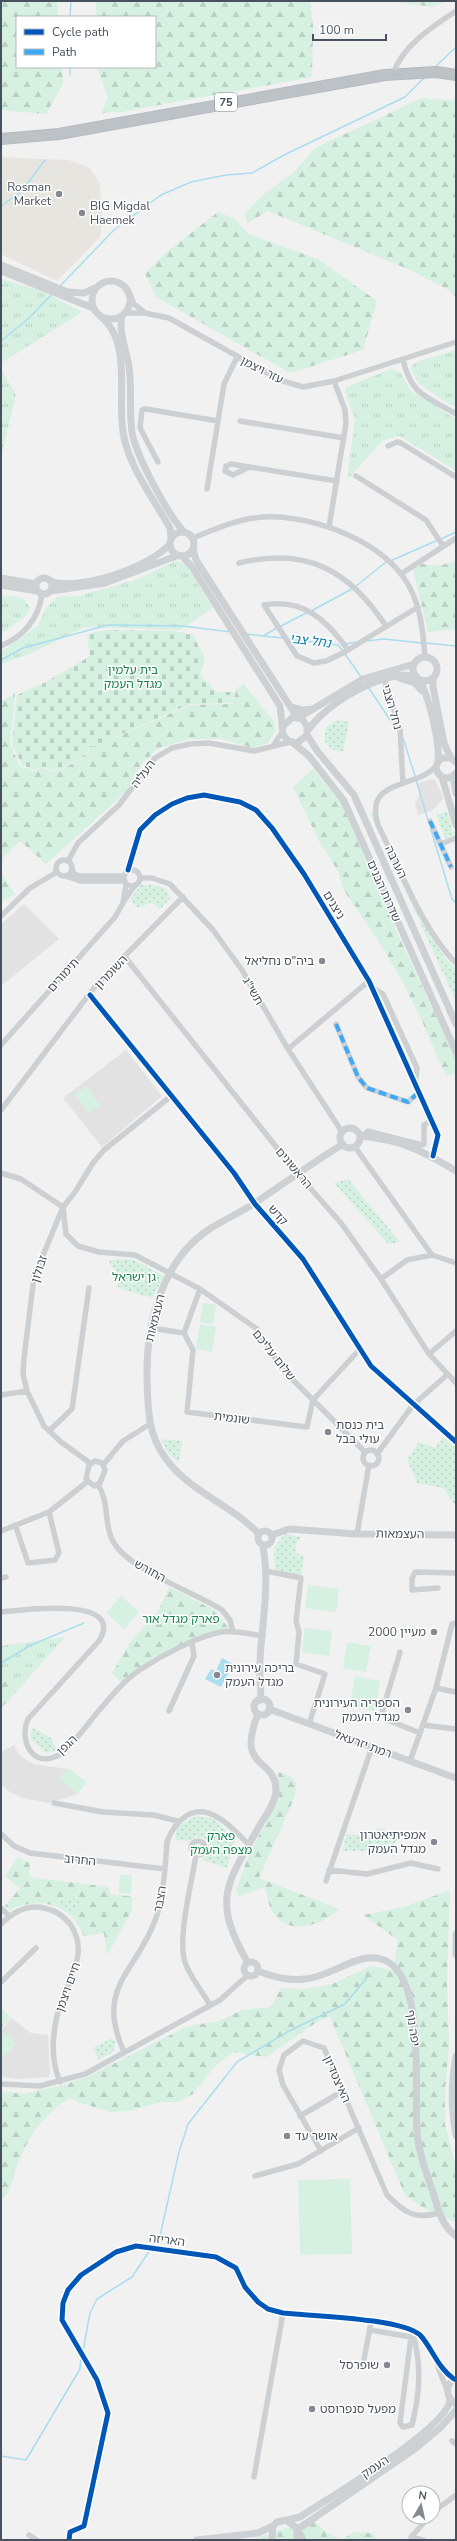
<svg xmlns="http://www.w3.org/2000/svg" width="457" height="2541" font-family="'Nunito Sans','Noto Sans Hebrew',sans-serif">
<defs>
<pattern id="grass-tufts" width="24" height="20" patternUnits="userSpaceOnUse"><rect width="24" height="20" fill="#d6f0e1"/><path d="M3 7l-1-3M5 7V3M7 7l1-3M15 17l-1-3M17 17v-4M19 17l1-3" fill="none" stroke="#b9d0c3"/></pattern>
<pattern id="forest-firs" width="22" height="20" patternUnits="userSpaceOnUse"><rect width="22" height="20" fill="#d6f0e1"/><path d="M5 1l3.5 6h-7zM16 11l3.5 6h-7z" fill="#b9d0c3"/></pattern>
<pattern id="cemetery-stones" width="16" height="16" patternUnits="userSpaceOnUse"><rect width="16" height="16" fill="#d6f0e1"/><path d="M2 7V4a2 2 0 0 1 4 0v3zM10 15v-3a2 2 0 0 1 4 0v3z" fill="#b9d0c3"/></pattern>
<pattern id="park-dots" width="8" height="8" patternUnits="userSpaceOnUse"><rect width="8" height="8" fill="#d6f0e1"/><path d="M2 2h.1M6 6h.1" fill="none" stroke="#b9d0c3" stroke-width="1.8" stroke-linecap="round"/></pattern>
</defs>
<rect width="100%" height="100%" fill="#f1f1f1"/>
<path fill="#e6e5df" d="M1,157L68,160L90,168L100,184L102,222L100,237L57,281L1,254Z"/>
<path fill="#e3e2e3" d="M434,779L444,798L433,810L418,815L415,804L419,796L418,783Z
M24,904L59,939L1,986V924Z
M126,1050L162,1096L102,1147L63,1098Z
M14,1745L19,1755L33,1764L68,1769L86,1782L77,1794L49,1803L23,1798L10,1792L1,1785V1752Z
M11,2018L31,2033L48,2035L50,2073L49,2077L18,2079L1,2077V2030Z"/>
<path fill="url(#grass-tufts)" d="M1,279L42,291L82,312L1,363Z
M456,350V408L420,385L411,371L413,364L419,361Z
M391,369L400,372L411,391L456,419V471L400,436L383,440L347,480L355,419L345,392L346,387Z
M1,370L16,394L1,458Z
M175,561L185,563L213,608L180,630L85,627L32,653L1,664V652L38,626L46,608L57,597L79,596L138,579Z
M1,595L23,598L30,607L27,615L1,634Z
M65,1637L17,1691L1,1677V1646Z
M1,2007L10,2017L1,2028Z"/>
<path fill="url(#forest-firs)" d="M1,1H57L58,17H17V67H62L63,84L46,114L1,110Z
M96,1H310L313,27L312,77L121,112L102,113L108,97L97,67H155V17H96Z
M392,1H447L432,7Z
M422,98L456,101V297L449,290L410,270L268,211L248,223L244,214L265,193L293,173L315,148Z
M218,212L235,219L248,234L318,259L377,301L363,350L290,373L156,297L145,274L165,253Z
M456,560V629L428,632L413,569L417,562C432,567 441,567 456,560Z
M243,684L274,721L275,731L268,743L252,748L221,739H188L157,749L141,765L129,789L46,864L20,841L1,860V702L15,693L10,744L20,766L33,771L42,768L56,772L82,759L86,750L190,705L233,704L236,689Z
M313,769L342,804L395,928L456,1060V1073L446,1076L422,1021L402,981L382,946L343,889L338,871L320,843L293,787Z
M1,873L15,894L1,902Z
M169,1587L216,1611L229,1629L215,1632L167,1655L155,1657L122,1683L112,1673L131,1641L158,1612Z
M1,1677L17,1691L1,1708Z
M278,1772L290,1776L296,1783L295,1796L259,1878L339,1909C322,1926 287,1937 272,1911C268,1904 267,1894 265,1887L239,1896L236,1890L249,1854L279,1798Z
M18,1857L30,1863L29,1877L109,1887L110,1895L132,1896V1910L107,1955L104,1933L84,1936C71,1903 39,1896 9,1910L5,1906L20,1888L5,1876Z
M450,1890L447,1978L449,2049L445,2088V2125L456,2167V2223L445,2217L433,2214L405,2195L330,2017L320,2020L266,2057L233,2052L215,2066L193,2094L178,2102H160L130,2111L110,2112L69,2099C42,2115 27,2139 16,2168C12,2180 11,2192 1,2201V2091L23,2094L64,2085L87,2077L188,2026L219,2021L242,2010L271,2007L281,1988L303,1989L332,1984L371,1966L393,1970L398,1940L363,1915L404,1907Z
M312,2519L326,2532L341,2540L354,2532L372,2533L377,2540H251Z"/>
<path fill="url(#cemetery-stones)" d="M106,630L175,631L193,635L205,659L200,675L216,692H234L233,703L190,704L85,750L81,759L56,771L43,767L33,770L22,765L12,744L17,695L46,682L90,656L87,634Z"/>
<path fill="url(#park-dots)" d="M337,720L349,722L343,752L331,749L324,740L326,727Z
M374,811L428,928L444,957L456,969V1001L370,813Z
M447,811L454,836L445,838L436,815Z
M140,885C154,885 167,884 170,899L160,909L152,902L138,908L130,900Z
M348,1179L400,1242L388,1244L334,1183Z
M132,1259L164,1276L152,1298L118,1288L117,1273L108,1260Z
M443,1437L456,1448V1506L443,1488L417,1483L407,1459L419,1442L435,1448Z
M161,1439L182,1441L179,1463L168,1453Z
M285,1534L302,1537L297,1542L295,1553L304,1556L301,1575L275,1571L274,1548Z
M32,1727L51,1738L57,1750L46,1753L30,1738Z
M196,1816L214,1819L235,1839L227,1868L202,1860L210,1848L207,1840L197,1837L188,1841L175,1840L177,1826Z
M376,1828L403,1835C388,1853 364,1851 342,1851L347,1834L372,1837Z
M73,1898L80,1902V1906L70,1914L57,1903L58,1900Z
M112,2038L115,2042L114,2051L99,2060L93,2048Z"/>
<path fill="#d6f0e1" d="M87,1086L100,1106L88,1113L75,1094Z
M203,1303L216,1305L213,1324L200,1322Z
M200,1324L216,1327L212,1352L196,1349Z
M308,1585L339,1589L336,1612L305,1608Z
M121,1596L139,1612L124,1629L106,1613Z
M305,1628L332,1631L329,1656L302,1652Z
M347,1642L371,1646L366,1672L343,1668Z
M355,1676L380,1681L375,1711L350,1706Z
M68,1768L87,1782L78,1794L59,1779Z
M120,1875H132L131,1894L119,1893Z
M4,2032L16,2044L1,2060V2035Z
M350,2179L352,2254L300,2255L298,2180Z"/>
<path fill="#ade" d="M222,1658L233,1664L221,1687L205,1679L211,1669L216,1671Z"/>
<g fill="none" stroke-linecap="round" stroke-linejoin="round">
<path stroke="#ade" stroke-width="1.5" d="M70,17L71,1
M70,67V75
M434,68L456,47
M1,206L22,191L45,160
M61,285L114,230L161,195L191,182L226,175L252,173L284,155L405,97L426,76
M1,341L28,319L52,294
M441,539L456,532
M390,561L438,540
M355,587L386,562
M311,611L352,589
M281,626L308,612
M246,634L282,638
M263,636L277,628
M288,639L338,645L343,651
M366,641L384,639L422,643
M426,643L456,646
M345,644L357,642
M345,654L361,677
M1,660L23,648L108,625L183,626L231,632
M368,687L397,730
M403,738L415,776
M416,780L428,820
M431,830L452,899L456,903
M1,1663L31,1645L84,1623
M152,2247L160,2236L179,2152L188,2124L237,2062L289,2031L345,2004L369,1975
M83,2351L90,2313L97,2299L132,2277L150,2250
M1,2456L26,2460L80,2369L81,2358"/>
<defs>
<path id="highway" d="M1,139L59,134L385,75L436,72L456,75"/>
</defs>
<use href="#highway" stroke="#b6bbc1" stroke-width="12"/>
<path stroke="#cdd0d2" stroke-width="5.5" d="M393,74C402,46 433,26 456,11
M129,292L134,304L145,313
M125,313H145L169,318L280,380L303,387L334,381L456,342
M403,360C412,396 426,396 456,414
M240,421L344,438
M388,446L397,442L401,443L456,477
M158,462L140,428L142,410L146,409L218,421
M249,467L233,475L225,471L226,466L231,464L337,481
M356,476L426,520L443,546
M207,489L224,384L237,357
M329,527L346,423L345,410L334,381
M193,538C213,530 233,521 254,518C303,511 375,537 404,578C420,600 423,630 425,657
M239,563C307,547 349,570 386,626
M401,574L456,538
M1,646C24,636 38,620 42,595
M348,650C327,620 303,598 264,605L297,656L314,663L326,661L343,653L418,607
M384,679L400,729L403,783
M273,746L283,731
M436,766C417,789 363,778 378,825C399,867 423,931 456,963
M430,821L451,867
M441,844L456,838
M56 868a8 8 0 1 1 16 0a8 8 0 1 1-16 0Z
M68,861L78,843L119,805L155,758L172,748L190,744L209,743L254,751L290,742
M72,868L74,874L80,876H124
M124 878a8 8 0 1 1 16 0a8 8 0 1 1-16 0Z
M128,870L140,830L155,815L172,804L187,798L204,795L240,802L256,810L272,828L304,874L369,981L438,1135L433,1156
M66,876L80,881H124
M140,878H152L170,884L213,930L242,970L288,1049L342,1132
M124,901L135,885
M1,916L30,888L57,872
M125,957L297,1173L341,1223L381,1279L429,1354L456,1383
M373,988L383,994L417,1068L415,1086
M90,995L234,1173L255,1204L303,1259L371,1366L456,1442
M336,1024L358,1077L367,1088L408,1102L418,1093
M1,1045L115,917L123,903L126,884
M288,1049L369,981
M1,1110L97,984L183,897
M362,1136L368,1131L375,1133L422,1145L424,1144V1125L431,1121
M355,1147L432,1255L456,1263
M1,1173L21,1179L63,1207L66,1234L78,1246L99,1252L135,1255L200,1289L257,1329L282,1369L365,1452
M381,1279L407,1260L432,1255
M200,1289L184,1333L193,1350L187,1412L307,1427L313,1400L360,1349
M151,1328L184,1333
M429,1354L456,1331
M1,1395L27,1391
M49,1431L72,1409L89,1288
M363 1458a8 8 0 1 1 16 0a8 8 0 1 1-16 0Z
M377,1454L413,1405L447,1375
M95,1461L102,1463L105,1470L100,1483L94,1486L86,1479L89,1465Z
M90,1463L61,1442L44,1426L27,1391L23,1374L24,1358L34,1277L63,1207L75,1192L93,1163L104,1150L170,1097
M103,1465L123,1441L150,1424
M98,1485C110,1502 103,1525 114,1543C130,1570 194,1592 222,1610L230,1620L233,1632
M16,1527L28,1563L55,1560L59,1553L49,1512
M1,1531L49,1512L87,1482
M357,1534L369,1465
M266,1571L301,1578L296,1621L299,1632L296,1664L325,1674L309,1724
M1,1578L6,1577
M438,1588L412,1590V1579L415,1572L456,1573
M1,1612C20,1610 127,1595 99,1641L28,1719C19,1739 31,1768 57,1756C69,1750 87,1725 96,1714C109,1699 124,1680 141,1669C161,1656 198,1636 221,1632C234,1630 249,1634 263,1636
M400,1652L382,1713L390,1721L420,1733
M436,1688L452,1624L456,1623
M169,1711L194,1656L192,1643
M423,1725L456,1729
M410,1761L436,1688L456,1692
M54,1803L103,1812L154,1815L177,1821
M1,1834L14,1846L30,1853L165,1869
M191 1848a7 7 0 1 1 14 0a7 7 0 1 1-14 0Z
M196,1855C192,1882 176,1941 186,1965C192,1979 203,1993 210,2005
M329,1870L367,1874L411,1863L438,1869
M326,1881L372,1747
M1,1908L9,1916
M1,1924C13,1912 27,1904 44,1908C54,1910 64,1916 70,1924C92,1955 64,1984 57,2016C52,2038 51,2061 60,2082
M1,1982L36,1948
M124,2052C94,1986 138,1971 156,1918C164,1894 165,1867 167,1842C175,1820 193,1803 217,1817C229,1823 239,1835 248,1844
M1,2084L40,2086L85,2074L220,2000L248,1975
M300,2116L343,2091
M321,2151L283,2085L279,2070L284,2055L303,2041L324,2048L387,2195C404,2212 414,2220 439,2213
M255,2176L298,2164L359,2128
M370,2330L411,2337L400,2423L403,2427L412,2425C420,2393 422,2363 412,2331
M364,2359L371,2322
M438,2367L447,2390
M452,2441L456,2444
M254,2477L283,2313
M433,2512L456,2495
M298,2532L304,2540
M29,2535L37,2540
M69,2540L70,2532L84,2526L108,2413L97,2380L62,2320L63,2303L68,2290L81,2275L116,2252L136,2246L216,2257L236,2268L245,2287L258,2302L268,2309L283,2313C310,2316 404,2318 421,2336C433,2350 438,2368 454,2379
M423,2540L411,2537L429,2517"/>
<path stroke="#ced1d4" stroke-width="7" d="M1,265L68,292L84,293L95,288
M1,271L93,308
M92 300a19 19 0 1 1 38 0a19 19 0 1 1-38 0Z
M122,316C118,332 127,351 129,367C132,388 129,410 132,432C136,456 167,513 184,532
M101,317C130,340 119,390 122,423C124,461 152,496 170,528L171,538
M170 544a12 12 0 1 1 24 0a12 12 0 1 1-24 0Z
M193,549L196,560L297,717
M182,556L192,567L280,706L283,734L288,741L297,743L307,735V726L302,719L293,717L283,726
M36 586a8 8 0 1 1 16 0a8 8 0 1 1-16 0Z
M1,578L36,584
M50,581C78,592 150,567 170,544
M1,585L37,591
M51,591L105,583L179,555
M413 669a12 12 0 1 1 24 0a12 12 0 1 1-24 0Z
M399,678L415,683L422,691
M433,678V687L444,743L451,758
M418,679C429,693 440,744 438,761
M291,707L302,710L313,709
M298,718L363,679L414,664
M308,730C328,703 381,670 416,676
M307,735L318,752L354,795L456,1024
M292,742L309,756L344,801L456,1052
M456,762L451,758H442C427,768 445,787 456,773
M455,774L454,783L456,793
M442,777L456,825
M340 1138a10 10 0 1 1 20 0a10 10 0 1 1-20 0Z
M360,1136C402,1140 421,1150 456,1171
M258 1538a7 7 0 1 1 14 0a7 7 0 1 1-14 0Z
M259,1534C231,1504 187,1491 164,1456C147,1432 148,1405 147,1378C146,1325 161,1262 208,1230C223,1220 240,1213 255,1203C285,1183 312,1163 343,1144
M272,1535L289,1529L357,1534L456,1535
M254 1707a8 8 0 1 1 16 0a8 8 0 1 1-16 0Z
M261,1700C261,1687 259,1673 260,1660C262,1623 270,1585 263,1547L265,1545
M269,1709L456,1778
M456,1934V1954
M244 1969a7 7 0 1 1 14 0a7 7 0 1 1-14 0Z
M248,1963C210,1897 228,1883 261,1823C267,1814 276,1801 276,1790C276,1757 235,1771 258,1714
M258,1971C274,1977 288,1981 305,1979C333,1977 362,1947 388,1962C426,1983 414,2095 417,2133C419,2153 426,2172 433,2192C438,2208 441,2225 456,2236
M456,2056C451,2083 451,2109 456,2135
M456,2378C445,2384 445,2397 456,2404
M287,2520L300,2517C327,2499 450,2427 450,2399
M298,2529L416,2448L441,2427L456,2410
M197,2540L258,2533L273,2526
M272,2540L273,2526L277,2522L286,2520L297,2528V2540"/>
<use href="#highway" stroke="#bdc2c7" stroke-width="10"/>
<path stroke="#3fa9f5" stroke-width="4" stroke-dasharray="8 4" stroke-linecap="butt" d="M430,821L451,867
M336,1024L358,1077L367,1088L408,1102L418,1093"/>
<defs>
<path id="cycleway" d="M128,870L140,830L155,815L172,804L187,798L204,795L240,802L256,810L272,828L304,874L369,981L438,1135L433,1156
M90,995L234,1173L255,1204L303,1259L371,1366L456,1442
M69,2540L70,2532L84,2526L108,2413L97,2380L62,2320L63,2303L68,2290L81,2275L116,2252L136,2246L216,2257L236,2268L245,2287L258,2302L268,2309L283,2313C310,2316 404,2318 421,2336C433,2350 438,2368 454,2379"/>
</defs>
<use href="#cycleway" stroke="#fff" stroke-width="8"/>
<use href="#cycleway" stroke="#0057b8" stroke-width="5"/>
</g>
<g fill="#838a91" stroke="#fff" stroke-width="1.5">
<circle cx="59" cy="194" r="4"/>
<circle cx="82" cy="213" r="4"/>
<circle cx="322" cy="961" r="4"/>
<circle cx="328" cy="1432" r="4"/>
<circle cx="434" cy="1632" r="4"/>
<circle cx="217" cy="1675" r="4"/>
<circle cx="408" cy="1710" r="4"/>
<circle cx="434" cy="1842" r="4"/>
<circle cx="287" cy="2136" r="4"/>
<circle cx="387" cy="2365" r="4"/>
<circle cx="312" cy="2409" r="4"/>
</g>
<g text-anchor="middle" dominant-baseline="central" stroke-width="3" stroke-linejoin="round" paint-order="stroke">
<rect fill="#fff" stroke="#7f868e" stroke-width="1" x="215" y="93" width="22" height="18" rx="3"/>
<g font-size="11" font-weight="bold" fill="#48525e">
<text x="226" y="102">75</text>
</g>
<g font-size="12" fill="#48525e" stroke="#fff" text-anchor="end">
<text x="51" y="187">Rosman<tspan x="51" dy="14">Market</tspan></text>
<text x="90" y="206" text-anchor="start">BIG Migdal<tspan x="90" dy="14">Haemek</tspan></text>
<text x="314" y="961">ביה"ס נחליאל</text>
<text x="336" y="1425" text-anchor="start">בית כנסת<tspan x="336" dy="14">עולי בבל</tspan></text>
<text x="426" y="1632">מעיין 2000</text>
<text x="225" y="1668" text-anchor="start">בריכה עירונית<tspan x="225" dy="14">מגדל העמק</tspan></text>
<text x="400" y="1703">הספריה העירונית<tspan x="400" dy="14">מגדל העמק</tspan></text>
<text x="426" y="1835">אמפיתיאטרון<tspan x="426" dy="14">מגדל העמק</tspan></text>
<text x="295" y="2136" text-anchor="start">אושר עד</text>
<text x="379" y="2365">שופרסל</text>
<text x="320" y="2409" text-anchor="start">מפעל סנפרוסט</text>
</g>
<g font-size="12" fill="#48525e" stroke="#fff">
<text transform="translate(262 370) rotate(27)">עזר ויצמן</text>
<text transform="translate(392 707) rotate(74)">נחל הצבי</text>
<text transform="translate(143 774) rotate(-53)">העליה</text>
<text transform="translate(396 862) rotate(64)">הערבה</text>
<text transform="translate(384 891) rotate(66)">שדרות הבנים</text>
<text transform="translate(334 905) rotate(59)">ניצנים</text>
<text transform="translate(111 972) rotate(-46)">השומרון</text>
<text transform="translate(63 975) rotate(-48)">תימורים</text>
<text transform="translate(253 991) rotate(60)">תשי"ג</text>
<text transform="translate(294 1168) rotate(50)">הראשונים</text>
<text transform="translate(278 1215) rotate(48)">קדש</text>
<text transform="translate(39 1269) rotate(-72)">זבולון</text>
<text transform="translate(155 1318) rotate(-76)">העצמאות</text>
<text transform="translate(274 1355) rotate(52)">שלום עליכם</text>
<text transform="translate(232 1418) rotate(7)">שונמית</text>
<text transform="translate(400 1534) rotate(1)">העצמאות</text>
<text transform="translate(150 1571) rotate(29)">החורש</text>
<text transform="translate(363 1744) rotate(20)">רמת יזרעאל</text>
<text transform="translate(67 1745) rotate(-43)">הגפן</text>
<text transform="translate(80 1860) rotate(6)">החרוב</text>
<text transform="translate(160 1899) rotate(-80)">הצבר</text>
<text transform="translate(68 1987) rotate(-70)">חיים ויצמן</text>
<text transform="translate(413 2028) rotate(82)">יפה נוף</text>
<text transform="translate(337 2079) rotate(66)">האיצטדיון</text>
<text transform="translate(167 2240) rotate(7)">האריזה</text>
<text transform="translate(375 2467) rotate(-34)">העמק</text>
</g>
<g font-size="12" fill="#178151" stroke="#fff">
<text x="133" y="670">בית עלמין<tspan x="133" dy="14">מגדל העמק</tspan></text>
<text x="134" y="1277">גן ישראל</text>
<text x="181" y="1619">פארק מגדל אור</text>
<text x="221" y="1836">פארק<tspan x="221" dy="14">מצפה העמק</tspan></text>
</g>
<g font-size="13" font-style="italic" fill="#0b7da5" stroke="#fff">
<text transform="translate(310 641) rotate(7)">נחל צבי</text>
</g>
</g>
<rect width="457" height="2541" fill="none" stroke="#48525e" stroke-width="4"/>
<rect x="16" y="16" width="140" height="52" fill="#ffffff" stroke="#b6babf"/>
<rect x="24" y="29" width="20" height="6" fill="#0057b8" stroke="#b6babf"/>
<text x="52" y="36" font-size="12" fill="#48525e">Cycle path</text>
<rect x="24" y="49" width="20" height="6" fill="#3fa9f5" stroke="#b6babf"/>
<text x="52" y="56" font-size="12" fill="#48525e">Path</text>
<g transform="translate(421 2505) rotate(9)"><circle r="19" fill="#ffffff" stroke="#b6babf"/>
<path d="M0-3L7 15L0 10L-7 15Z" fill="#838a91"/>
<text y="-6" font-size="11" font-weight="bold" text-anchor="middle" fill="#48525e">N</text>
</g>
<path d="M313 34v6h73v-6" fill="none" stroke="#48525e" stroke-width="2"/>
<text x="319" y="34" font-size="12" fill="#48525e" stroke="#ffffff" stroke-width="3" paint-order="stroke">100 m</text>
</svg>
